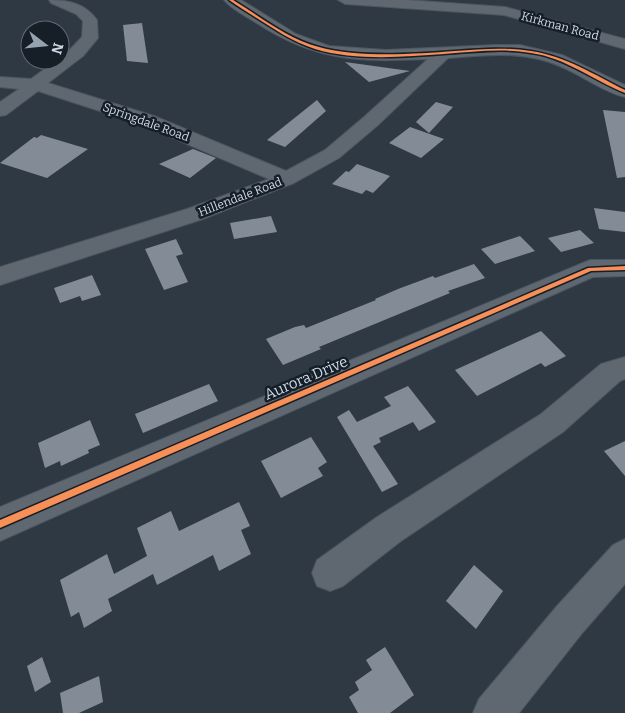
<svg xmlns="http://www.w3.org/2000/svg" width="625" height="713" font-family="Bitter,serif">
<rect width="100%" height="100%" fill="#2e3944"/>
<path fill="#838c96" d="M142,23L148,63L127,61L123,25Z
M345,62L410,71L369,82Z
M317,100L326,111L285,147L267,140Z
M436,102L453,107L429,133L416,122Z
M603,110L625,112V177L617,178Z
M410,127L444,139L421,158L389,143Z
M41,135L88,149L47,178L0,163L34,137L37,138Z
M193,149L216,158L190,178L159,164Z
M357,164L390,176L373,193L366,190L362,194L332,184L346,171L349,172Z
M594,208L625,212V232L599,229Z
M271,216L277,232L234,239L230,223Z
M580,230L594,243L561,252L548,238Z
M520,236L535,251L495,264L481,249Z
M176,239L183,254L176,256L188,282L164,290L145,249Z
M474,264L485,278L448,291L450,293L319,347L321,349L283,365L266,339L295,327L304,325L306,328L376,300L375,299L398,289L433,276L435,278Z
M92,275L101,295L82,301L80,296L60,303L54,288Z
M541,331L566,356L545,367L541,363L477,396L455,370Z
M209,384L218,401L143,433L135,414Z
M408,386L436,422L419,431L413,422L379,438L381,442L373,446L398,484L382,492L337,417L349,410L357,422L391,406L384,397Z
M90,420L100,445L88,450L89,453L61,466L60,461L45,468L38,443Z
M311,437L327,462L318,468L323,476L281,498L261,461Z
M625,441V476L604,451Z
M239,502L250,526L241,530L251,554L219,571L213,555L157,585L153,574L108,599L112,611L84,628L79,612L71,617L60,580L107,554L114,574L147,556L137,528L171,511L179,531Z
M474,565L503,591L476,629L446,601Z
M385,647L414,695L390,713H358L349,697L359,690L355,682L372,670L366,660Z
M42,657L51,682L35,692L27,666Z
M99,676L103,702L79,713H63L60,693Z"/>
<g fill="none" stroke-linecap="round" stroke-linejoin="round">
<defs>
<path id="minor" d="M49,0C68,0 85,3 97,20L98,38L83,56L48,83L154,116L286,171L325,150L364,117L428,59C358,62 316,62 255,22C246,16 231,9 224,0H241L296,34L329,46L386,50L495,45H520L562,55L625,85V97C603,92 583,76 562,67C525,50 487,55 448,58L378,125L339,158L294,183L203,219L0,285V267L187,209L269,179L140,124L38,91L6,115L0,116V102L19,89L0,87V77L31,79L57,60H60L82,37L83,21L76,14L51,3Z
M338,0H407L505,7L625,39V49L504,15L345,4Z
M590,260H625V276L593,277L0,541V507Z
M625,357V379L620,381L563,432L401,541L343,586L330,591L317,586L312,573L317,560L377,517L541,414L601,364Z
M625,539V584L583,632L519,713H473L479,699L557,606L613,545Z"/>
</defs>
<use href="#minor" stroke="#4b555f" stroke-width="2"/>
<use href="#minor" fill="#5f6770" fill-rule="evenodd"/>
<defs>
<path id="cycleway" d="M229,0H233C261,17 288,39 319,47C359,58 414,54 455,51C481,49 506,47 531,51C565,56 595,75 625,90V93C593,80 566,58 531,53C502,48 473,52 444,54C403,57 355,61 315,49C293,42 274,29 255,17C246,11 237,6 229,0Z
M625,266V270L591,271L0,528V520L588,268Z"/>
</defs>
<use href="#cycleway" stroke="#161e28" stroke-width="3"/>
<use href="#cycleway" fill="#f78f57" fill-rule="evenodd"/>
</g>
<g text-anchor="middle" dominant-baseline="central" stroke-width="5" stroke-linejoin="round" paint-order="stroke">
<g font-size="12" fill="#cedae8" stroke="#161e28">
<text transform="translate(560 26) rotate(15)">Kirkman Road</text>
<text transform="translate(146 122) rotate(20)">Springdale Road</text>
<text transform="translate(240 197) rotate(-21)">Hillendale Road</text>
</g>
<g font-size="15" fill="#cedae8" stroke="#161e28">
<text transform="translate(306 378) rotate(-23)">Aurora Drive</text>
</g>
</g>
<g transform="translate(45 45) rotate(106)"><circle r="24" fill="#161e28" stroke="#606975"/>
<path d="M0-4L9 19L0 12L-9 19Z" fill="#96a2af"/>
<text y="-8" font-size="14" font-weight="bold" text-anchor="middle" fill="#cedae8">N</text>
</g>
</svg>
